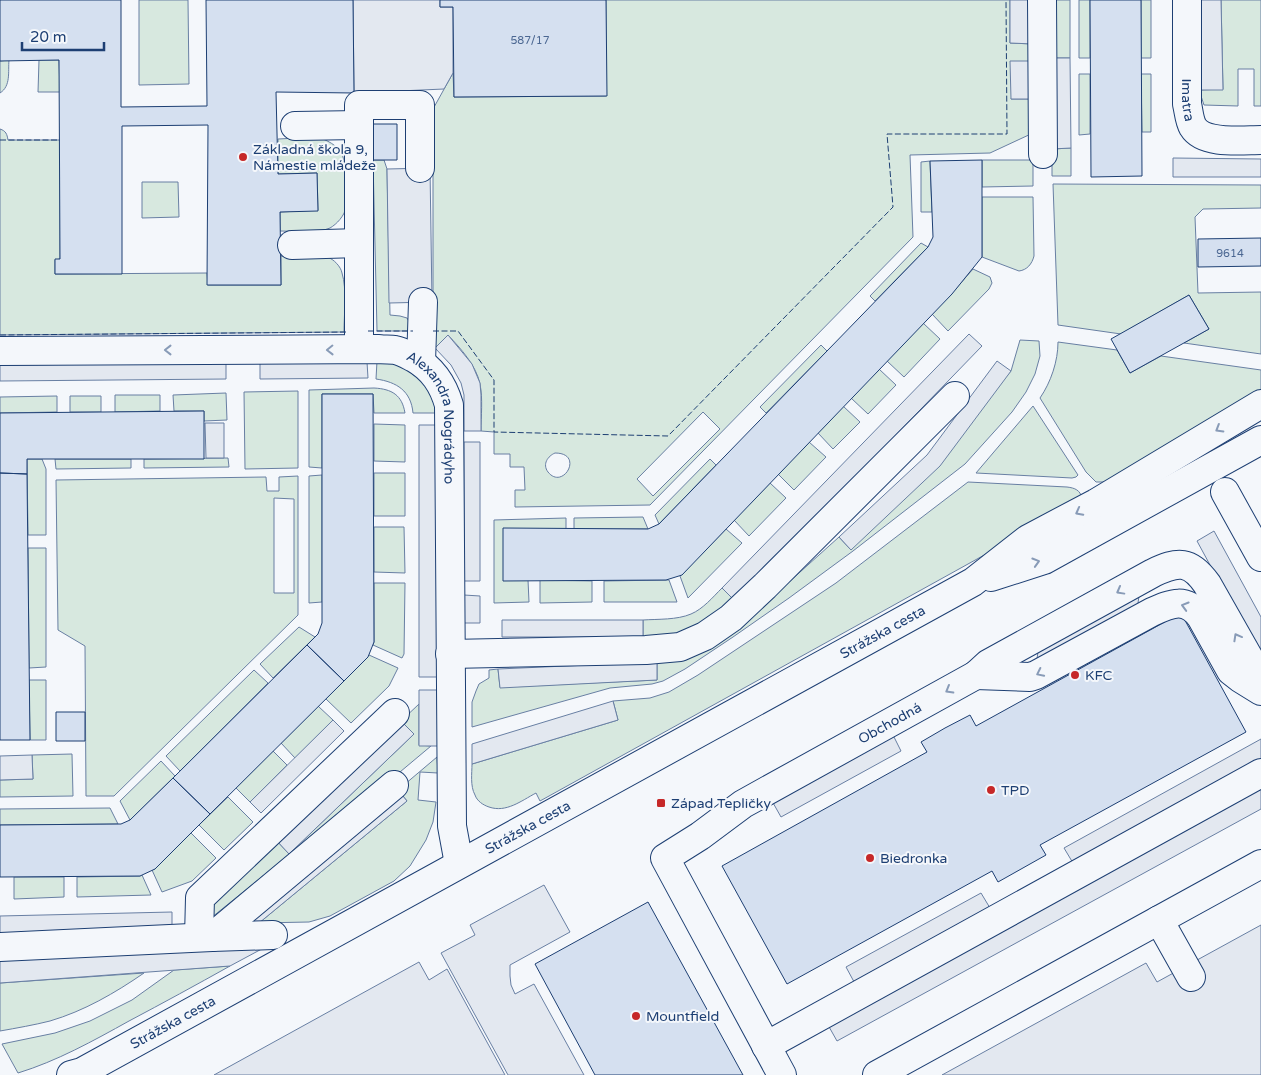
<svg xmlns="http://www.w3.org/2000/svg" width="1261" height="1075" font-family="'Varela Round',sans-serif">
<rect width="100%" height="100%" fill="#f4f7fb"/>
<path fill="#d7e8df" stroke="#687fa3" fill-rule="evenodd" d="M139,0H188L189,84L139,85Z
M606,0H1010V43L1033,44V61L1011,99H1033V133L990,153L910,155L913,237L650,505L515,507V490H525L524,467H510V454H494V432L481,431C481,416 483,399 480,384C476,365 461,349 448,335L435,348L433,344V109L453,73L454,97L606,96ZM703,412L720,429L653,496L637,479ZM555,453C585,453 563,491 548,472C542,464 548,456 555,453Z
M1050,0H1070V58H1050Z
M1079,0H1090V58H1079Z
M1141,0H1151V58H1141Z
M1221,0H1261V106H1254V69H1238V106L1204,105L1199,90L1223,89Z
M9,60C8,72 11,86 0,93V61Z
M39,60H59L60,92H38Z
M1079,74H1090V134L1079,135Z
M1141,74H1151V132H1142Z
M0,129C6,131 7,134 8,140H60V259L55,260V274L207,273L208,285H281V256C294,256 314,253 327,257C334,259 341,267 342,273C347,289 344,315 344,332L0,335Z
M317,137C327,140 337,145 342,154C346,163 348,198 346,208C344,216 337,224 330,228C317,234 294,231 280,231V212L318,210L317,173L278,174V139Z
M1071,148V176H1052V149Z
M373,160H384L387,169L390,315L400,316L407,318L411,325V331H377Z
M982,160H1033V186L982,187Z
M930,161L932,212H921V162Z
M142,182H178L179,217L142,218Z
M1053,184L1261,185V208L1203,209L1195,217L1198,293L1261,292V354L1184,343L1209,329L1189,295L1121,334L1058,325Z
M982,197H1033L1034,256C1032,264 1027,270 1019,271L982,257Z
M921,243L928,247L875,301L870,296Z
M973,269L990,277L992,283L989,289L948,331L932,314L952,293Z
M923,323L940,339L904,377L887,361Z
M1020,340L1039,341L1040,356L1035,374L1026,392L1012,412L965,464L853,551L789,598L733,637L685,669L663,681L652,684L610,688L472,727V702L476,691L479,684L489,678V670L498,669L500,687L657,680V662L749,618L839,537L850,549L1011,371Z
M1058,342L1117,350L1130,373L1161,356L1261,370V391L1105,482H1096L1086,472L1040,398C1051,382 1058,361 1058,342Z
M821,345L827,351L766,413L760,407Z
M377,361L386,362L411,368L434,393L436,413H413C411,391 397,382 376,379Z
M879,369L896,385L868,414L851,398Z
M374,388C392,389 402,395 405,413H374L373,394H322V468L309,467V390Z
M298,391V468L245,469L244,392Z
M226,393L227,420L204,421V411H174L173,395Z
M115,395H160V411L115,412Z
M57,396V412L0,413V397Z
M70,396H101V412H70Z
M843,406L860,422L833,449L818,433Z
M1033,406L1076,472L1078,475L1076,477L1072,478L976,473Z
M374,424L405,425V462L374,461Z
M809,442L826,457L794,490L778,474Z
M228,458L229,467L144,468V459Z
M27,459H42L46,469V535H28Z
M55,459H131V468L56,469Z
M710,459L716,465L659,524L655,515Z
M374,473H405V516H374Z
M322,475V602L309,603V476Z
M298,476V615L114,796H86L85,646L58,630L56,480L266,477L267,491H279V477ZM274,498L294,499V593H274Z
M968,482L1067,487C1075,488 1080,490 1082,498L1080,502L540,801L536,793C521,801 506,813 489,807C483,805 477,801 475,795C470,786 472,773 472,764L618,720L613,701L650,698L669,692L698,675L836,583Z
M770,483L786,498L749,536L734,520Z
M643,517L648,529H574V518Z
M566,518V528L528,580L529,602L494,603V520Z
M374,527H404L405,573L374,572Z
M726,529L742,543L688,598L680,576Z
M28,548H46V667L29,668Z
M540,580L592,581V602L540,603Z
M666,580H669L677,602H604V581Z
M374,583H405L404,654L402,658L373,645L374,642Z
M722,588L735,601L707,623L676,634L643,637V620C658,619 677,620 691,614C703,609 713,597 722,588Z
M299,627L315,637L273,678L260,664Z
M369,655L398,668L389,686L351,723L326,699Z
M254,670L268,683L180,771L166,756Z
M29,680H46V740H30Z
M419,704V745L431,746L289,865L284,859L206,922L208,906L277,841L289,854L414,734L401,721Z
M318,706L333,720L295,758L281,743Z
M273,751L287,765L250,802L236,788Z
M72,754L73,796L0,797V780L33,779L32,755Z
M437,757L438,773L420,772L418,800L436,802L433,822L426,840L410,866L394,881L330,916L309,922L259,923L407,801L398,790Z
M161,761L175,776L130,820L120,801Z
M228,797L253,822L224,850L199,825Z
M110,808L118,824L0,825V809Z
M191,833L216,858L192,881L162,892L152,870L155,869Z
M142,875L151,895L77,897V877L140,876Z
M14,877H64V897L14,899Z
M230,966C196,985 163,1003 129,1021C93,1041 57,1061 18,1073L2,1044L55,1033L90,1021L132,1000L174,970Z
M144,973C115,993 84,1011 50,1021C34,1025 17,1028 0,1031V983Z"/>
<path fill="#e3e8f0" stroke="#687fa3" d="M353,0H440V7H453V73L444,89L354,93Z
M1010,0H1033V44L1010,43Z
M1197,0H1221L1223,90H1199Z
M1050,58H1070L1071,148L1052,149Z
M1010,61H1033V99H1011Z
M1173,158L1261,159V177H1173Z
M430,168L432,302L389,303L387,169Z
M969,334L982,346L735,601L722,588Z
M448,335L472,364L480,383L481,395V431H464V395L461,383L451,365L435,348Z
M997,361L1011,371L940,466L851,550L839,537L927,455Z
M367,362L368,378L260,379V363Z
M226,363V379L0,381V365Z
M205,423H224V458H206Z
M419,425H437L438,677H419Z
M464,442H480V581H464Z
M1214,531L1261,617V659L1197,541Z
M1140,589L1137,610L1037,659L1039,644Z
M464,595L480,596V623H464Z
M502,620H643V637H502Z
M657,662V680L500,688L498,669Z
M419,690H437L438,746H419Z
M613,701L618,720L472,764V744Z
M333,720L344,731L261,813L250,802Z
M401,721L414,734L289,854L277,841Z
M893,735L901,751L781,817L772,801Z
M1261,739V809L837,1041L828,1025L866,1004L846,967L981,893L990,908L1073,863L1064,848Z
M32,755L33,779L0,780V756Z
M398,790L407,801L259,923H236Z
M544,885L570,932L510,965V976L511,985L515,994L534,984L584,1075H508L441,953L475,935L470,925Z
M172,912V930L0,934V916Z
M1261,925V1075H942L1146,963L1157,982Z
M271,944L230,966L0,983V960Z
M419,962L429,980L447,969L505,1075H214Z"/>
<path fill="#d5e0f0" stroke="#1d3f73" d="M0,0H121V107L207,106L206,0H353L354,93L276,92L278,174L317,173L318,211L280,212L281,285H207L208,125L122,126V274H55V259H60L59,60L0,61Z
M440,0H606L607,96L454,97L453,7H440Z
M1090,0H1141L1142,176L1091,177Z
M373,124H397V160H373Z
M982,160V257L952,294L682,575L666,580L503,581V528L648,529L659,524L928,247L933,237L930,161Z
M1261,238V266L1198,267V239Z
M1189,295L1209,329L1130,373L1111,339Z
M322,394H373L374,642L368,657L344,681L307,645L318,634L322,623Z
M204,411V459H27V474L0,473V413Z
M0,473L27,474L30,740H0Z
M1181,613L1246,732L1040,845L1046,855L998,882L992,871L787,984L722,866L927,752L921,742L945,728L970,715L976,726Z
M307,645L344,681L210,814L173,778Z
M56,712H85V741H56Z
M173,778L210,814L155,869L140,876L0,877V825L121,824L130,820Z
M648,902L743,1075H595L535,964Z"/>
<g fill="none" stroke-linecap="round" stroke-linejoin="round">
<defs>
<g id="minor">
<path d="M1042,0L1043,154"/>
<path id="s1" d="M1187,0V104C1189,112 1189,120 1193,127C1204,145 1243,140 1261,140"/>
<path d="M295,126L359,125"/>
<path d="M292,245L359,243"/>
<path d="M359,349V105H420V168"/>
<path id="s2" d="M0,351L379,349C384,350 390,349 395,350C401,351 408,355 414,358C433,369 443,384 449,405L452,826L459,864"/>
<path d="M421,362L423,302"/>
<path d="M1225,492L1261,557"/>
<path d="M991,577L1044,560L1261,440"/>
<path d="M450,654L646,650L680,647L705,636L731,618L765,586L955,396"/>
<path d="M976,675L1030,677L1036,675L1152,612C1172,603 1186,597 1201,617L1231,671L1240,678L1261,691"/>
<path d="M1159,920L1191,977"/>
<path d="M199,937L200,898L395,713"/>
<path d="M212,937L394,785"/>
<path d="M0,947L212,937L273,935"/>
<path d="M766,1046L1261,773"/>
<path id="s3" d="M71,1075L82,1072L973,582L1028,539L1096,503L1261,404"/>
<path id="s4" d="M782,1075L665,858L700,836L743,804L976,675L988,664L1153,573C1178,561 1190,560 1207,584L1261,679"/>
<path d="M877,1075L1261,864"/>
</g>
</defs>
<use href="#minor" stroke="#1d3f73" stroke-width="30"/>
<use href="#minor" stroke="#f4f7fb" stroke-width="28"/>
<path stroke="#1d3f73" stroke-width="1" stroke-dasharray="6 2.5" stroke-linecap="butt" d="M0,140H60
M368,331H413
M433,331H458L494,380V432L668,436L893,207L887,134H1007L1006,0
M0,335L348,332"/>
</g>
<defs><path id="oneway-chevron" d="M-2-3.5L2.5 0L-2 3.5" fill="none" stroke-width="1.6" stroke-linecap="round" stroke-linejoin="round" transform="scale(1.25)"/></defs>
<g stroke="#889bb7">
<use href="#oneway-chevron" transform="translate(168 350) rotate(-180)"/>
<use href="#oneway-chevron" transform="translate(330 350) rotate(179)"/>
<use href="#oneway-chevron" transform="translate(1219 429) rotate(149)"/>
<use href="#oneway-chevron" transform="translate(1079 512) rotate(152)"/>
<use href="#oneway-chevron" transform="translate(1036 562) rotate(-17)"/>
<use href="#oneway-chevron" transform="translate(1120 591) rotate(151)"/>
<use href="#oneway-chevron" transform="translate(1185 606) rotate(-164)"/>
<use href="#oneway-chevron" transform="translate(1237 637) rotate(-119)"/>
<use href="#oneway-chevron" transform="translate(1040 673) rotate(154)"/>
<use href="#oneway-chevron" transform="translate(949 690) rotate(150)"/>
</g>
<g fill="#c62828" stroke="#f4f7fb" stroke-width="2">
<circle cx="243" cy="157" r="5"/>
<circle cx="1075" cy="675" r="5"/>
<circle cx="991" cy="790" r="5"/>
<rect x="656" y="798" width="10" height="10" rx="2.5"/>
<circle cx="870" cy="858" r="5"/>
<circle cx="636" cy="1016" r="5"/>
</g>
<g text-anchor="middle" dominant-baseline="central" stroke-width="4" stroke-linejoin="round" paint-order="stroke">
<g font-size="11" fill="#4b6792">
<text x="530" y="40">587/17</text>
<text x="1230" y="253">9614</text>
</g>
<g font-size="14" fill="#1d3f73" stroke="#f4f7fb">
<text stroke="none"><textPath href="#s1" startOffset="100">Imatra</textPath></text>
<text stroke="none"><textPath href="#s2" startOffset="482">Alexandra Nográdyho</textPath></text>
<text stroke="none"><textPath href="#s3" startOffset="925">Strážska cesta</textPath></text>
<text stroke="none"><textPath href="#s4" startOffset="509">Obchodná</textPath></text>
<text stroke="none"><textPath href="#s3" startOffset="520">Strážska cesta</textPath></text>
<text stroke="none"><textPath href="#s3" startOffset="115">Strážska cesta</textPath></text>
</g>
<g font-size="14" fill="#1d3f73" stroke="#f4f7fb" text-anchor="start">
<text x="253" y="149">Základná škola 9,<tspan x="253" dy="16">Námestie mládeže</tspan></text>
<text x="1085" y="675">KFC</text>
<text x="1001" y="790">TPD</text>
<text x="671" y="803">Západ Tepličky</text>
<text x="880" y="858">Biedronka</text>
<text x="646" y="1016">Mountfield</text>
</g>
</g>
<path d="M22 42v8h82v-8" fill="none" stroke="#1d3f73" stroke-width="2.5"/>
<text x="30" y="42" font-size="15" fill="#1d3f73" stroke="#f4f7fb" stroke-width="4" paint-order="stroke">20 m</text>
</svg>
